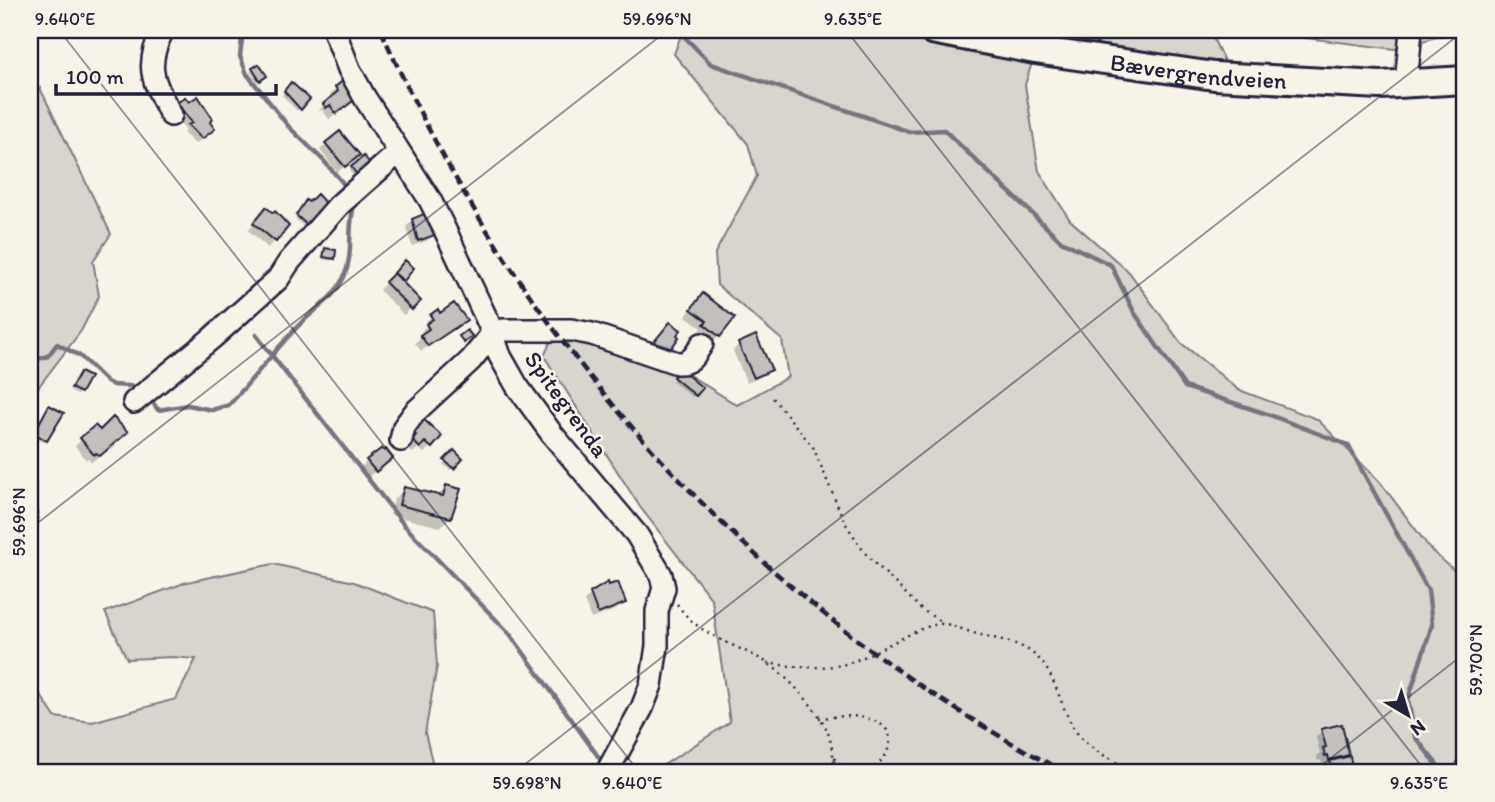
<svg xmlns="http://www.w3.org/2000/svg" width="1495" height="802" font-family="Itim,sans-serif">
<rect width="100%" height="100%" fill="#f7f3e8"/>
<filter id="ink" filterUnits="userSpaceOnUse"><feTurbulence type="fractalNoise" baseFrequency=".0143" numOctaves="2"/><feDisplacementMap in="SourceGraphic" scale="14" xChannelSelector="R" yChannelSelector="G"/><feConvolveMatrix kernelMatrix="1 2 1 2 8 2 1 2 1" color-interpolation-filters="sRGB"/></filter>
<g filter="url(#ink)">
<path fill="#d8d5cf" stroke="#7d7c85" stroke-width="2" d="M683,30H1209L1230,73L1034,56L1025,85L1039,171L1070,220L1129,272L1181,343L1239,390L1317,419L1380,482L1432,551L1465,580V746L1452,772H653L730,722L712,600L640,507L544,356L558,326L673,365L737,405L788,377L782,340L717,285L715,253L757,176L748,144L674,54Z
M1242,30H1461L1395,49Z
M40,88L111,234L93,261L99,296L81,331L30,398V95Z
M30,415L38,511L30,615Z
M273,564L354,582L433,613L437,666L425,733L432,761L416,772H30V679L55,717L92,722L176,699L196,659L173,657L127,659L105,612L187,582Z"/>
<path fill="#0003" d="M99,30H118L104,38Z
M735,30H754L745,36Z
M778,30H794L790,35Z
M258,66L262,79L257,82L250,72Z
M291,85L308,99L297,111L282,95Z
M336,88L349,104L329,119L322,110L318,111L332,98L330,95Z
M184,99L208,123L206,135L195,144L183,133L186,130L171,111Z
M326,144L351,161L337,172L320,150Z
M370,166L355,178L349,171L352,168Z
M304,205L327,207L305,228L295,218Z
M260,216L287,226L268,248L248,230Z
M413,220L433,235L426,241L412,246L406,227Z
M326,250L333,258L330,261L322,259Z
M405,262L412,268L400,282L418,301L404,315L379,290Z
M697,302L719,336L713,342L699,331L702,328L686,316Z
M437,312L440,316L464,320L421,351L415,343L423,335L421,331L427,325L424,323Z
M210,321L216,327L203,340L197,334Z
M739,344L770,369L763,376L747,383L733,351Z
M681,371L700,389L692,397L672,381Z
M80,374V392L77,395L70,391Z
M49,407L46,440L43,442L33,437Z
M420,419L440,436L424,453L418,448L413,453L406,448L404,436Z
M100,433L119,438L92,462L88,458L86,460L75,446L82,439Z
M454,452L461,459L450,470L443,464Z
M384,453L385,464L368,477L361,467L367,461Z
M447,487L450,517L440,527L390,515L394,499L404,489L437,497Z
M591,594L624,603L617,609L591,619L584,601Z
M1322,731L1347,754L1341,760L1350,772H1330L1328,764L1323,765L1321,760L1318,761L1317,756L1320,753L1316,737Z"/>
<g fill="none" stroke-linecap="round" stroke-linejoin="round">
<path stroke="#76747f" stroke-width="4.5" d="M243,30L240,56L247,74L289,127L323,160L349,190
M678,30L711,64L910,132L944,130L1061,241L1111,265L1134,312L1185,387L1267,414L1348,445L1428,590L1432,625L1408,700L1415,737L1443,772
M256,335L405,526L510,634L605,766
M30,349L38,359L48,356L57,344L80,356L107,382L113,385L143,387
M149,397L158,410L188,405L212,410L229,405C253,379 275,350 300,324C317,307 333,300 344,277C355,252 346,227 355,203"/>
</g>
<path fill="#c2bfbd" stroke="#22223b" stroke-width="2" d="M259,64L267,76L260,81L252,68Z
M344,80L358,97L336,114L330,105L326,108L323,104L338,91L335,87Z
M291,82L310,99L301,110L284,91Z
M198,96L213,119L210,122L215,129L202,139L188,125L192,123L177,103L185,97L189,102Z
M340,131L360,155L345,167L325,143Z
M364,156L372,166L359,177L351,167Z
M317,194L329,207L309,227L296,215L306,200L309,202Z
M266,207L273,213L275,211L289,226L276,242L253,223Z
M426,213L435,235L418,241L412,219Z
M325,248L336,250L335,259L323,257Z
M405,260L414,268L404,281L394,273Z
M394,273L421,301L412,310L385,282Z
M703,293L735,318L720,337L704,324L707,321L691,309Z
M454,303L467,320L428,346L420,335L429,329L426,324L433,319L430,315L438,309L440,313Z
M670,322L681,330L677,335L679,337L668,353L653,343Z
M467,330L472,336L464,343L459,336Z
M756,335L772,370L754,378L738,343Z
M680,369L703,388L696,396L673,377Z
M80,372L90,377L81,393L71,388Z
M49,405L64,413L47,441L34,433Z
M420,416L442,436L432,448L425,442L420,448L412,440L416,435L409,428Z
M113,417L128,432L100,456L96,453L94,455L80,438L95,425L100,430Z
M382,448L384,451L386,449L393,458L376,472L366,460Z
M454,450L463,459L454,469L444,460Z
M446,485L461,489L451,518L399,505L404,487L443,496Z
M608,582L609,585L618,582L626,603L598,614L590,593Z
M1342,724L1349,755L1329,760L1328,755L1325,756L1323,748L1326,747L1321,729Z
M1350,756L1353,772H1332L1330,761Z"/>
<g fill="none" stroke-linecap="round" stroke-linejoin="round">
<defs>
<path id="minor" d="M163,30C144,66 153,81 171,115
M334,30L349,69L365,98L430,200L445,230L489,324L500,356L517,386L552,434L637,535L661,575L664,588L657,611V646L651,685L642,708L607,772
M1406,84L1411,30
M134,402L212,338L278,279L289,262L339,205L399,152
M401,440L404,427L415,412L471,360L492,334L503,330H571L592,334L677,363C691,364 695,355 702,344"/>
<g id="major">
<path id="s1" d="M932,30L1035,50L1214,76L1380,85L1465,80"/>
</g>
</defs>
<use href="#minor" stroke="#22223b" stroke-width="26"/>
<use href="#major" stroke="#22223b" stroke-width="32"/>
<path stroke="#22223b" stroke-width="2.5" stroke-dasharray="2 5" stroke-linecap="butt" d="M773,398L813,447L844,521L864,552L921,609L943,623
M677,604C699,637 734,643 766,662C786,675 817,708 827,730C832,743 834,759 835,772
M767,663C791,667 817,669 841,665C868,660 923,621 945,624C953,625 971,633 981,635C997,639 1017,642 1031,652C1059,672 1059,714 1082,739C1096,754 1118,762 1136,772
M819,718C835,717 854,714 869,719C903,729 890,757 869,772
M834,758L847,772"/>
<use href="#minor" stroke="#f7f3e8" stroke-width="21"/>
<use href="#major" stroke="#f7f3e8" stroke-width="26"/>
<path stroke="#22223b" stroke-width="4.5" stroke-dasharray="10 5" stroke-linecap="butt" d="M381,30C518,342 761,615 1065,772"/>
</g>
</g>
<path fill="none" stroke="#22223b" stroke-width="2" stroke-opacity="0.45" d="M59,30L639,772M846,30L1426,772M30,529L668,30M515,772L1465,30M1313,772L1465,653"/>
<g text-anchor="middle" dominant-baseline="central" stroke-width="5" stroke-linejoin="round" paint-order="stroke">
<g font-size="24" fill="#22223b" stroke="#f7f3e8">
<text stroke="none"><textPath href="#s1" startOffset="270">Bævergrendveien</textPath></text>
<text transform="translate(567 404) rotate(54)">Spitegrenda</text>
</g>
</g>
<rect width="1495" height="802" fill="none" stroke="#f7f3e8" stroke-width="77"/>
<g transform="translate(1408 715) rotate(142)" stroke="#f7f3e8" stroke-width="5" paint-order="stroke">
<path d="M0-5L12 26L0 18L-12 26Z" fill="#22223b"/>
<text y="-10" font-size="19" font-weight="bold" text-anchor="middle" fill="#22223b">N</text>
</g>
<path d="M56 84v10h220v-10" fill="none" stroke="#22223b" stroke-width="3.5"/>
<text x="66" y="84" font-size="21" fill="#22223b" stroke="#f7f3e8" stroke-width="5" paint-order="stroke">100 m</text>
<rect x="38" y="38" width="1418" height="726" fill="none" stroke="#22223b" stroke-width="2.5"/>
<g font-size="18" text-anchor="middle" fill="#22223b">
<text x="65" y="25">9.640°E</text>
<text x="657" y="25">59.696°N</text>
<text x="853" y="25">9.635°E</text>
<text transform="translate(19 522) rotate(-90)" y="6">59.696°N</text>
<text transform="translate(1476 660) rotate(-90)" y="6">59.700°N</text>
<text x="527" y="789">59.698°N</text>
<text x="632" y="789">9.640°E</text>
<text x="1419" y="789">9.635°E</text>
</g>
</svg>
